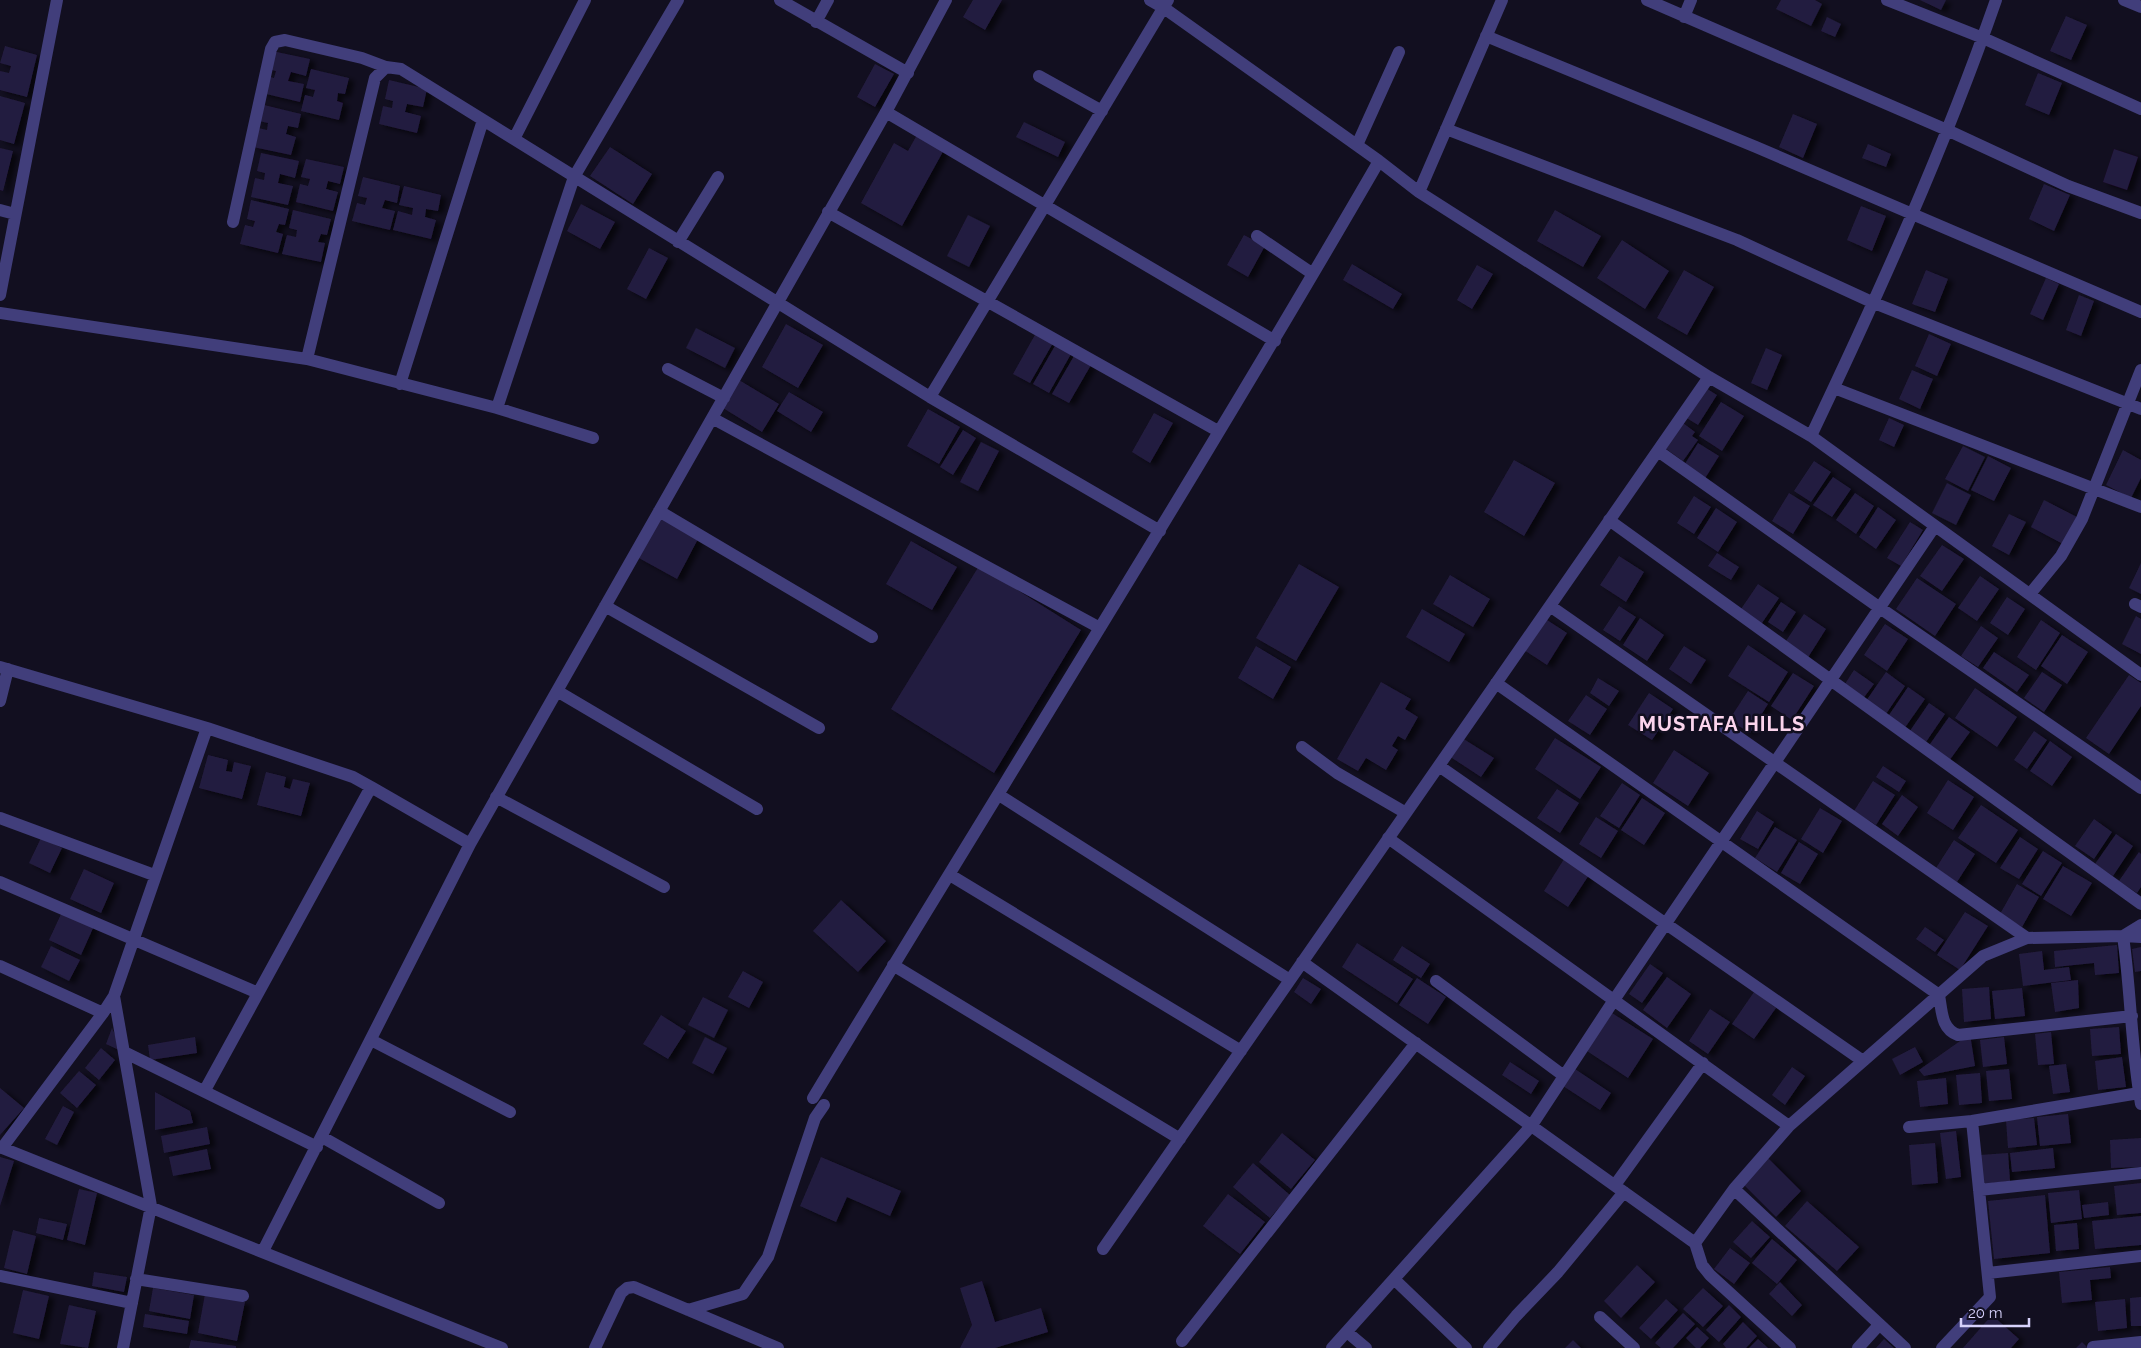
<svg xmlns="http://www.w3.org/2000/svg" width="2141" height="1348" font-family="Raleway,sans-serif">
<defs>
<filter id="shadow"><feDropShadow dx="5.5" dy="3" stdDeviation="2.5" flood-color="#0009"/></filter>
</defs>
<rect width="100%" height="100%" fill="#120f20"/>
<path fill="#241c3f" filter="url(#shadow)" d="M973,0H1002L985,30L963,17Z
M1781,0H1815L1822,4L1811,26L1776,9Z
M1920,0H1946L1941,10Z
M2066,16L2087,25L2071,60L2050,51Z
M1827,17L1841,24L1835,37L1821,31Z
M5,46L37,55L27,97L0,90V71L9,73L11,66L0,63Z
M272,51L310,59L306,76L291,72L288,81L304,84L300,102L262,93L266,76L274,78L276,71L268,69Z
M875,64L894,74L875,107L857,97Z
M311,69L349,78L345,94L338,93L337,101L343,103L339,120L301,111L305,95L313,97L315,90L306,88Z
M2038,73L2062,83L2049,115L2025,105Z
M389,80L427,89L423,107L407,104L405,112L421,116L417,133L379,124L383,106L392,108L393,101L385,99Z
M0,96L25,103L14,144L0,140Z
M264,105L301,114L298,128L288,126L286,134L296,137L291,155L253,147L258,128L267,130L268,123L259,121Z
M1793,114L1817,124L1803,158L1779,147Z
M1024,122L1065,142L1058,157L1016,137Z
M918,133L945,148L902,226L861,203L894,143L908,151Z
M1868,144L1891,154L1886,167L1862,158Z
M610,147L652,174L633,204L590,176Z
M0,148L13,151L3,191L0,190Z
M2114,149L2138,157L2127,190L2103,182Z
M261,153L299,161L295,178L280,174L278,183L293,186L288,205L251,197L255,178L264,180L265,173L257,171Z
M306,159L344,167L340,184L328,181L326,189L338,192L333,211L296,202L300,184L308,186L310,179L301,177Z
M363,177L400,186L397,203L385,200L382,208L395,211L390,230L352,221L357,203L365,205L367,198L358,196Z
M2044,184L2070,195L2054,231L2029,219Z
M404,186L441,195L438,211L426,209L425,217L436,220L431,239L393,230L398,211L412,215L413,208L399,205Z
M251,200L289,209L285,225L279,224L276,232L283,234L278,253L240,244L245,225L253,227L255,221L247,219Z
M581,204L615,222L600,249L567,231Z
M1861,206L1886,216L1872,251L1847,240Z
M293,210L331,219L327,235L321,234L318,242L325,243L321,262L282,254L287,235L296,237L297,230L289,228Z
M1555,210L1601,236L1583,267L1537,241Z
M968,215L990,226L969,267L947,256Z
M1244,235L1265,246L1248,277L1227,265Z
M1622,240L1669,271L1645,309L1597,278Z
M649,248L668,258L646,299L627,289Z
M1352,264L1402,294L1393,309L1343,280Z
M1477,265L1493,274L1472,309L1457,300Z
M1684,270L1714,287L1687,335L1657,318Z
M1926,270L1948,279L1935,312L1912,304Z
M2046,278L2059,284L2043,320L2030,314Z
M2079,295L2094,301L2081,336L2066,330Z
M786,324L823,345L798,388L762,367Z
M696,328L735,348L725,368L686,348Z
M1036,333L1053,343L1030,383L1013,374Z
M1929,334L1951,344L1937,376L1915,366Z
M1056,344L1071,354L1049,393L1033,384Z
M1766,348L1782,355L1767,390L1751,383Z
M1074,356L1091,365L1069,403L1052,394Z
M1912,370L1933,379L1920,409L1899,399Z
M739,380L779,404L762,432L723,408Z
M1704,387L1717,395L1698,425L1685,417Z
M789,392L823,412L811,432L777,411Z
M1721,402L1744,416L1722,451L1699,436Z
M928,409L960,427L939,464L907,446Z
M1154,413L1173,423L1150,463L1132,452Z
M1889,418L1904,425L1894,447L1879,440Z
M1683,423L1695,432L1692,436L1698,440L1683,461L1665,448Z
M963,430L976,438L953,475L940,467Z
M981,442L999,451L978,491L960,482Z
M1698,443L1719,456L1704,480L1683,467Z
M1963,446L1985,457L1968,491L1945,479Z
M2123,450L2141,460V478L2131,498L2106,485Z
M1988,456L2011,468L1994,501L1971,490Z
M1514,460L1555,483L1524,536L1484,512Z
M1814,461L1831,472L1811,502L1794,491Z
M1833,477L1851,489L1832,517L1813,505Z
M1947,483L1971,495L1956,525L1932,513Z
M1789,493L1810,506L1793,534L1772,521Z
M1855,493L1874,506L1856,534L1836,520Z
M1694,496L1711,507L1694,534L1677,523Z
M2044,500L2077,517L2063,544L2031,527Z
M1878,507L1896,520L1876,549L1859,537Z
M1716,508L1737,522L1718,552L1697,538Z
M2009,514L2026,522L2009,555L1992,546Z
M659,517L698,539L677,579L637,557Z
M1910,522L1923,530L1901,566L1887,558Z
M911,541L957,567L932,610L886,584Z
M1942,545L1964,559L1942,591L1920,576Z
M1717,553L1739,567L1731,580L1708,566Z
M1619,556L1644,572L1626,602L1600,585Z
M2141,563V594L2129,588Z
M1299,564L1339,587L1296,661L1256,638Z
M979,566L1081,630L994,773L891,709Z
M1450,575L1490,599L1473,627L1433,604Z
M1980,576L1999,589L1977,621L1958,608Z
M1917,578L1956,604L1935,636L1896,609Z
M1758,584L1779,598L1760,626L1739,612Z
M2007,597L2025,609L2008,635L1990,623Z
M1781,602L1796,612L1783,632L1768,622Z
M1619,606L1636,617L1620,641L1603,630Z
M1422,609L1465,634L1449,662L1406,637Z
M1804,614L1826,629L1807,659L1784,644Z
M2136,616L2141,619V654L2122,644Z
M1544,618L1567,633L1547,665L1524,650Z
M1640,618L1664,635L1647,661L1623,645Z
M2041,620L2060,633L2036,670L2017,657Z
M1885,624L1908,639L1887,671L1864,655Z
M1981,626L1998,638L1978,667L1961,656Z
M2062,635L2088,652L2067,684L2041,666Z
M1748,645L1788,672L1769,702L1728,676Z
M1256,646L1291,667L1273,699L1238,678Z
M1684,646L1706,660L1691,684L1669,669Z
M1994,652L2029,675L2017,692L1983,668Z
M1854,670L1874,684L1862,700L1843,687Z
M1886,672L1905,686L1886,714L1866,701Z
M2042,672L2062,685L2044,712L2024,698Z
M1793,673L1814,686L1792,720L1771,706Z
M2129,675L2141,683V706L2109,754L2086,738Z
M1598,678L1619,691L1609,706L1590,693Z
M1381,682L1411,699L1405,709L1418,717L1405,740L1398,736L1392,746L1398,750L1386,770L1366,758L1358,771L1337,759Z
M1908,687L1925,699L1904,729L1887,718Z
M1975,688L2017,717L1997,747L1955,718Z
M1748,691L1768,704L1750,733L1729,720Z
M1649,693L1673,709L1652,740L1628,725Z
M1586,695L1607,709L1590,735L1568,721Z
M1929,703L1945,714L1926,742L1910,731Z
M1949,717L1970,732L1949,761L1928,747Z
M2034,731L2047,740L2027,769L2014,760Z
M1462,738L1494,758L1481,777L1449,756Z
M1555,738L1601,767L1580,799L1535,769Z
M2050,741L2072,757L2052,786L2030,771Z
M1674,750L1709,773L1688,806L1653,783Z
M208,755L228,760L226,771L232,772L234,762L251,766L242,799L199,788Z
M1883,766L1906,781L1899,792L1876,777Z
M266,772L286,777L284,787L290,789L293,779L310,783L301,816L257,805Z
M1948,780L1974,797L1953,830L1927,813Z
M1873,781L1895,795L1876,825L1854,811Z
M1622,783L1640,795L1619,828L1600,816Z
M1557,789L1579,803L1560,833L1537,818Z
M1902,795L1918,807L1898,836L1882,824Z
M1642,798L1665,813L1644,845L1621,830Z
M1981,805L2018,830L1996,863L1958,838Z
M1820,808L1842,821L1823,853L1801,839Z
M1757,811L1774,822L1758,849L1740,839Z
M1596,817L1618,831L1601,858L1579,844Z
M2094,819L2112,832L2094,859L2075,846Z
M1775,827L1797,840L1777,872L1755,858Z
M2116,834L2133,846L2113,876L2095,864Z
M2020,837L2038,849L2019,879L2000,868Z
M41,838L62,848L50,873L29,863Z
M1954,840L1975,854L1957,882L1936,868Z
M1799,842L1818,854L1800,884L1781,873Z
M2043,851L2062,863L2041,896L2022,884Z
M2139,852L2141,854V887L2137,893L2119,881Z
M1564,859L1589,875L1568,907L1544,891Z
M2063,866L2092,883L2071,916L2043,899Z
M84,869L114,883L101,913L70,899Z
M2017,884L2039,897L2022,927L2000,914Z
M841,900L886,941L858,972L813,931Z
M62,912L94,926L81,955L49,940Z
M1965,912L1988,926L1960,970L1937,955Z
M1925,927L1944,940L1935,952L1916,939Z
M1357,943L1413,979L1397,1003L1342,967Z
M2117,945L2119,973L2095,975L2094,963L2055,967L2054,951Z
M51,946L80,960L69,981L41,967Z
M1402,946L1430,964L1421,978L1393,960Z
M2141,947V971L2135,972L2132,949Z
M2042,951L2044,970L2069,967L2071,980L2023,986L2019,954Z
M1650,964L1663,973L1642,1003L1629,994Z
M743,971L763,982L749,1008L728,997Z
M1667,977L1691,994L1667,1028L1643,1010Z
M1303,978L1321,989L1311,1004L1294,992Z
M1417,978L1446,997L1428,1024L1399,1005Z
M2078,980L2079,1008L2055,1012L2051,983Z
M1989,987L1991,1019L1964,1022L1962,989Z
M2022,988L2025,1016L1995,1019L1992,991Z
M1754,992L1776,1008L1754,1039L1732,1024Z
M703,997L728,1010L714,1038L688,1025Z
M1710,1009L1730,1022L1708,1054L1689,1041Z
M1612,1013L1653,1039L1628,1078L1587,1051Z
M661,1015L686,1031L668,1059L643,1044Z
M2119,1027L2121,1054L2092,1056L2090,1029Z
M112,1028L116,1037L119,1050L106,1044Z
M2051,1032L2054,1064L2038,1065L2035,1034Z
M1970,1034L1975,1066L1924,1076L1919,1070Z
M195,1037L197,1053L150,1060L148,1045Z
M705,1037L727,1048L713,1074L692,1063Z
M2004,1037L2007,1064L1983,1067L1980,1040Z
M1915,1047L1923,1062L1900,1075L1892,1059Z
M101,1048L115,1060L99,1080L85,1068Z
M2122,1057L2126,1087L2098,1090L2095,1061Z
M1510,1062L1539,1081L1531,1094L1502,1075Z
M2066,1064L2070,1092L2053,1094L2049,1066Z
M1792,1067L1805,1076L1785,1105L1772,1095Z
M1575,1069L1611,1093L1600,1110L1563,1086Z
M2009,1069L2012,1099L1989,1101L1986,1071Z
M79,1071L96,1085L77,1108L60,1093Z
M1980,1073L1982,1103L1959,1105L1956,1075Z
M1946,1078L1948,1104L1920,1107L1917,1081Z
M0,1088L24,1108L0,1135Z
M155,1092L190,1111L193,1123L155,1130Z
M63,1106L74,1112L57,1145L45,1139Z
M2068,1114L2071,1143L2040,1146L2037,1117Z
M2034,1118L2037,1145L2008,1148L2006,1120Z
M207,1127L210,1144L164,1153L161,1136Z
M1956,1131L1961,1177L1946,1179L1940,1133Z
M1282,1133L1315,1160L1291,1189L1259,1162Z
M2141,1138V1167L2111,1168L2110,1140Z
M1935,1143L1938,1183L1912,1185L1909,1145Z
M2053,1148L2055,1168L2012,1172L2010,1153Z
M207,1149L211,1169L173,1176L169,1157Z
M2008,1153L2010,1181L1983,1184L1980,1155Z
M0,1157L14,1161L0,1206Z
M821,1157L901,1191L890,1216L847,1197L836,1222L800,1206Z
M1768,1158L1801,1191L1776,1217L1743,1184Z
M1253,1163L1290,1195L1270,1218L1233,1187Z
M2141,1183V1213L2117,1215L2114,1186Z
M79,1189L97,1193L85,1245L67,1240Z
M2079,1190L2082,1219L2051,1223L2048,1193Z
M1228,1194L1265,1222L1240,1254L1203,1226Z
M2045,1195L2050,1253L1994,1259L1988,1201Z
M1807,1201L1859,1247L1837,1271L1785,1226Z
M2108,1202L2109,1215L2084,1218L2082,1205Z
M2141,1216V1245L2095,1249L2092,1221Z
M39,1218L67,1224L63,1240L36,1233Z
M1752,1221L1770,1237L1751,1258L1733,1242Z
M2077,1223L2079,1249L2056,1251L2054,1225Z
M13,1230L36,1236L27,1274L4,1268Z
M1772,1239L1797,1260L1777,1284L1752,1263Z
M1730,1248L1750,1263L1734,1284L1714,1269Z
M1637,1265L1655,1282L1621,1318L1604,1301Z
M2110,1267L2111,1278L2090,1280L2092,1300L2062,1303L2059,1272Z
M94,1272L127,1277L124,1292L92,1286Z
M982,1281L995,1322L1041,1308L1048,1332L995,1348H960L972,1325L960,1288Z
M1780,1282L1802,1305L1792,1316L1769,1294Z
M153,1288L194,1295L190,1319L149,1311Z
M1703,1288L1723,1306L1703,1327L1683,1309Z
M23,1290L49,1296L39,1339L13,1333Z
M205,1294L245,1302L237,1341L198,1333Z
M2141,1297V1326H2131L2130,1298Z
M1666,1299L1678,1310L1651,1339L1639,1328Z
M2125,1299L2127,1328L2098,1331L2095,1302Z
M69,1305L96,1311L88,1348L60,1344Z
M1729,1305L1741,1317L1719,1342L1706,1330Z
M1683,1313L1695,1324L1673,1348H1661L1655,1343Z
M145,1314L189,1321L187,1334L143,1327Z
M1992,1315L2019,1339L2011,1348H1963Z
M1743,1322L1757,1336L1746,1348H1726L1723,1344Z
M1697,1327L1709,1338L1700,1348H1696L1686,1338Z
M1758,1339L1768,1348H1749Z
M1884,1339L1894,1348H1876Z
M191,1340L236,1346V1348H189Z
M1573,1340L1581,1348H1565Z
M2082,1342L2088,1348H2076Z"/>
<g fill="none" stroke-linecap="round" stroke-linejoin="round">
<path stroke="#413e7b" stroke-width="12" d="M780,0L908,73
M1150,0L1164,8L1379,161L1419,192L1709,377L1811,436L2141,675
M1647,0L1947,130L2068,186L2141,213
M1887,0L1983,38L2141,109
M2124,0L2141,7
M1684,17L1691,0
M816,22L828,0
M1486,36L1756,147L2141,312
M1039,76L1102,111
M886,112L1275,341
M1446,129L1737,240L1874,303L2141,409
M514,139L585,0
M1357,145L1399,52
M1419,192L1502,0
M0,210L15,214
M828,212L1218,431
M233,222L271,49L275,42L285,40L362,58L386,67
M1257,236L1313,274
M678,242L718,177
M0,295L57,0
M0,313L307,359L375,78L386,67L401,69L930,397L1168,0
M307,359L497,408L593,438
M668,369L724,398
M400,384L483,120
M1834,388L2141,507
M930,397L1160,531
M497,408L574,177L678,0
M712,418L1100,628
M1811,436C1879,293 1944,149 1996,0
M1658,451L1880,608L2141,788
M659,511L872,637
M1609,520L2141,904
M2030,594L2061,556L2082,519L2141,370
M2135,604L2141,607
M605,606L819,728
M1550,606L2027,938
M0,667L207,728L353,777L371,787L205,1090
M1496,683L1939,995C1942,1011 1941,1029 1958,1035L2132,1016
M557,691L757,809
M0,701L8,669
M1302,747L1337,773L1406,813
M1439,766L1863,1061
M371,787L470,844
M999,795L1290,980
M496,797L664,887
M0,818L154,875
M1388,838L1789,1126
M950,875L1241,1051
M0,882L258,993
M2141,925L2123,936C2131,992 2131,1048 2141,1104
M1302,962L1695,1243L1734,1189L1789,1126L1983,956L2027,938L2123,936L2141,937
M893,965L1180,1139
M0,966L103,1013
M1436,981L1564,1076
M114,996L151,1206L123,1348
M371,1040L510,1112
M124,1052L317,1147
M813,1098C1002,785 1196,477 1379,161
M1909,1127L1972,1121
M322,1137L439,1203
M0,1147L502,1348
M2,1148L103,1013L114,996L207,728
M1615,1185L1703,1063
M1734,1189L1905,1348
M1979,1190L2141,1173
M1695,1243L1702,1265L1710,1275L1790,1348
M1103,1249L1709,377
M263,1251L470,844L886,112L946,0
M1988,1273L2141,1256
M0,1276L132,1303
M136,1279L243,1296
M1394,1279L1466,1348
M688,1310L743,1294L768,1257L815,1118L824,1105
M1600,1317L1634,1348
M1347,1332L1366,1348
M1182,1341L1416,1043
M2093,1347L2141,1342
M595,1348L621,1293L627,1288L634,1287L778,1348
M1332,1348L1532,1125L1614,1000L1935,526
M1489,1348L1516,1316L1558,1272L1624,1192
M1858,1348L1879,1325
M1942,1348L1990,1297L1972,1121L2139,1093"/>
</g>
<g text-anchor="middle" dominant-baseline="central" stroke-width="5" stroke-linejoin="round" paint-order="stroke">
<g font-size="20" font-weight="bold" letter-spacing="1" fill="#fbd4ec" stroke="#120f20">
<text x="1722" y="724">MUSTAFA HILLS</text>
</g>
</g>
<path d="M1961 1318v8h68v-8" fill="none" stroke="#d7d2fb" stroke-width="2.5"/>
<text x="1968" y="1318" font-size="15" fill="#d7d2fb" stroke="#120f20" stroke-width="4" paint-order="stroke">20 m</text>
</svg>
